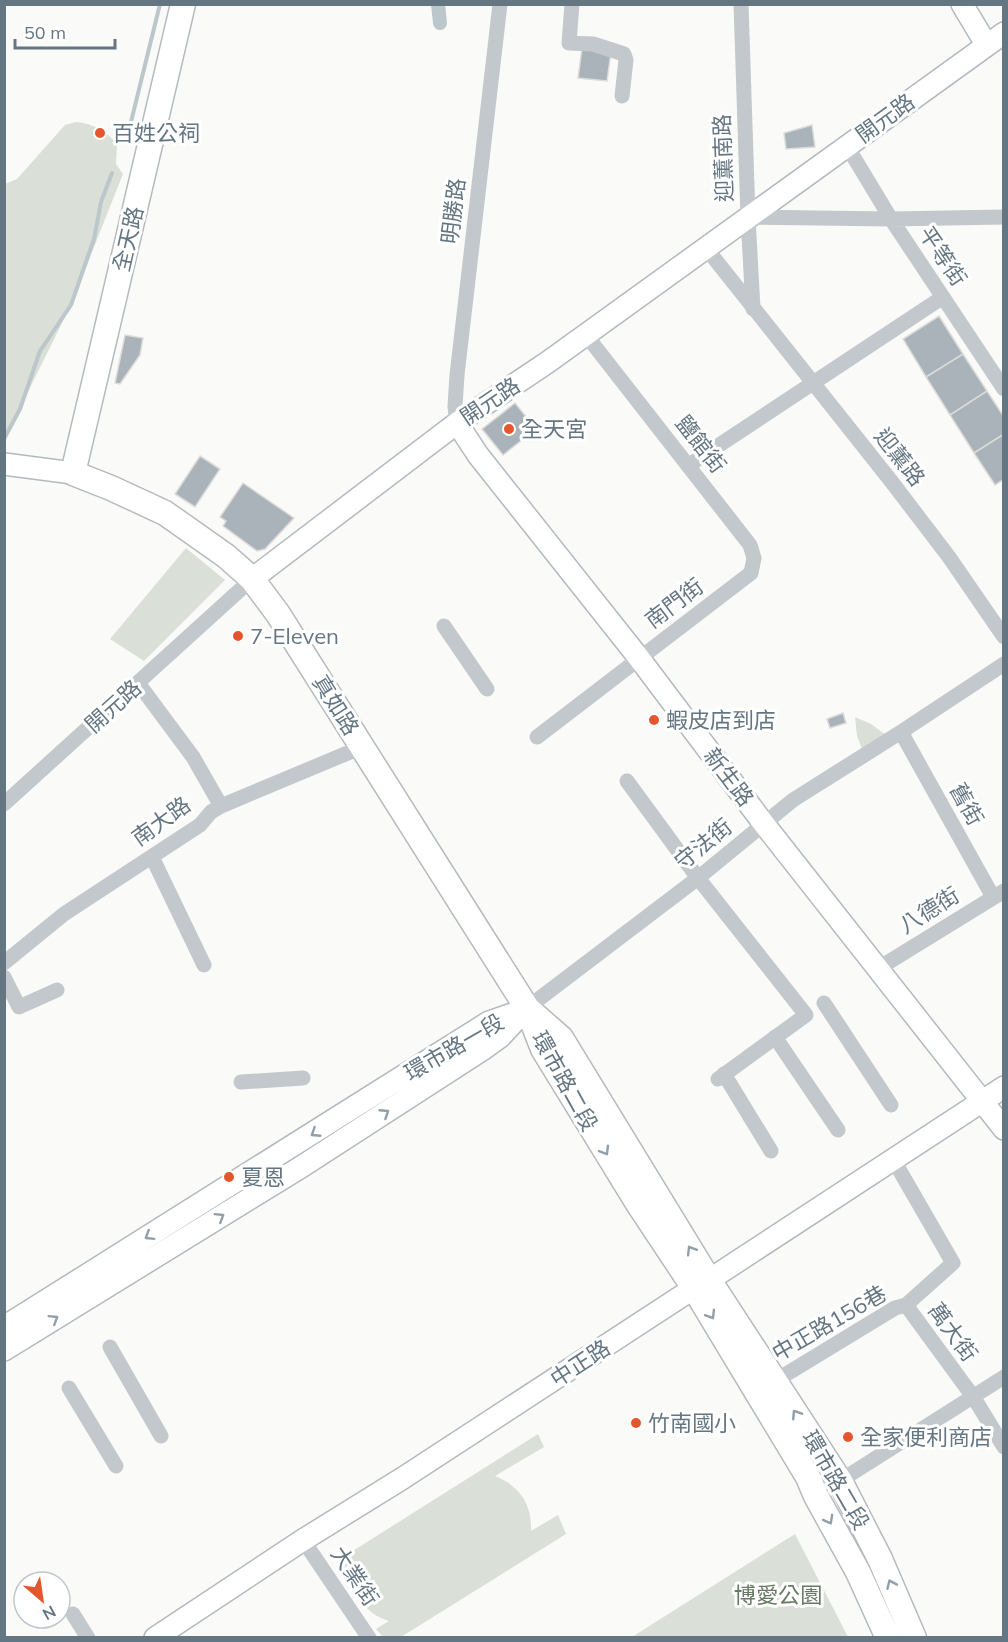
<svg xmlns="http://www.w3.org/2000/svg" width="1008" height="1642" font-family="Mulish,'Noto Sans TC',sans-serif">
<rect width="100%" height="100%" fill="#fafaf8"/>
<path fill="#dadfd7" d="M76,122C94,124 105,130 117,144L116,164L123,174L71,305L5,438V184L17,179L65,125Z
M186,548L225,580L144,661L110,639Z
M855,717L871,724L886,735L862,749L857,736Z
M538,1434L544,1447L495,1476C520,1486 532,1504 531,1531L558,1515L566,1534L401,1637H383L376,1629L389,1621C363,1613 351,1592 356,1566L343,1572L337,1561Z
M795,1534L848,1637H632Z"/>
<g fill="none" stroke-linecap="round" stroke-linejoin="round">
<path stroke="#bbc7cb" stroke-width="4" d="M129,130L160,4
M4,439L20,409L40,351L71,305L94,239L101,202L112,173"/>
<path stroke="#bbc7cb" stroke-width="14" d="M438,4L440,23"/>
</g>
<path fill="#aab3b9" stroke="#dcdcda" stroke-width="1.5" d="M582,48L611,52L607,81L578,78Z
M812,125L815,147L786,149L784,133Z
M939,316L963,354L926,377L903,339Z
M125,335L143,338L140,355L120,384L115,383Z
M963,354L987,391L950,415L926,377Z
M987,391L1004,417V434L974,453L950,415Z
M515,403L536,429L503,455L482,429Z
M1004,434V479L995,485L974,453Z
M200,456L220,469L195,507L175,494Z
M243,483L294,518L265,549L257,551L223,526L226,521L220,517Z
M843,713L846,723L830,728L827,719Z"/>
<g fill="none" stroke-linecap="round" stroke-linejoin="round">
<defs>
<path id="secondary" d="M962,4L986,44
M457,423L478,455L639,658L764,824L1004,1129
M4,464L73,473
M252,579L457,423L548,362L1004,33
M4,1327L489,1022L524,1010
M4,1350L301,1167L482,1050L500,1037L527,1008
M155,1638L303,1540L403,1478L694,1288L709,1280L1004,1087"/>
<path id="primary" d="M183,4L73,473L111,488L165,513L226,556L252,579L278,614L527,1008L543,1049L637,1202L694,1288L808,1477L816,1496L858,1572L888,1638
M529,1010L561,1038L709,1280L840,1481L880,1559L914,1638"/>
</defs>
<use href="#secondary" stroke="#b3babf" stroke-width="24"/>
<use href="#primary" stroke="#b5babe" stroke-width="27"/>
<path stroke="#c3c8cc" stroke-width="15" d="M572,4L569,43L593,44L624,54L626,60L622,96
M741,4L748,217L753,309
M847,146L891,219L1004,389
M748,217L891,219L1004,217
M706,248L891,481L949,557L1004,637
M457,423L455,406L457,375L500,4
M689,465L943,297
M444,626L487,689
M138,683L193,757L221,806
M901,732L993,897
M537,737L751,573L754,558L750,545L586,335
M627,781L698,878L806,1015L718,1079
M4,804L252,579
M152,857L204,965
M4,963L64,914L200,825L211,812L221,806L362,747
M879,968L1004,891
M4,977L19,1007L57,990
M824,1003L891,1105
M527,1008L698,878L793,800L901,732L1004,664
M775,1037L838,1130
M724,1074L771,1151
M241,1082L303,1078
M906,1305L974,1398L1004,1447
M110,1347L161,1436
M775,1381L895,1308L906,1305L953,1263L893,1159
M69,1388L116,1466
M816,1496L1004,1377
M303,1540L369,1638
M73,1614L88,1638"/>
<use href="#secondary" stroke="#fff" stroke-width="21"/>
<use href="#primary" stroke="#fff" stroke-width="24"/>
</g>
<defs><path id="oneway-chevron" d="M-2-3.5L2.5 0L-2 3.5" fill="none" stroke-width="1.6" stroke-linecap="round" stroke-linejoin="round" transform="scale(1.5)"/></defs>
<g stroke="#939fa8">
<use href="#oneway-chevron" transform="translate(385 1113) rotate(-33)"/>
<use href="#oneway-chevron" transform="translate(315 1133) rotate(147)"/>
<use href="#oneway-chevron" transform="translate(605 1151) rotate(59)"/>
<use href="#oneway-chevron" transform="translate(220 1217) rotate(-32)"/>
<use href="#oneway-chevron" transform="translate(149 1236) rotate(148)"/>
<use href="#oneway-chevron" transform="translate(691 1250) rotate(-121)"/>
<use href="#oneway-chevron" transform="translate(711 1315) rotate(59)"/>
<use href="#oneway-chevron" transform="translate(54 1319) rotate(-32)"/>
<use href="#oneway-chevron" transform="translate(796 1414) rotate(-123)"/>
<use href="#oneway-chevron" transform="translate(829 1520) rotate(61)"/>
<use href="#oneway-chevron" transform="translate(891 1584) rotate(-114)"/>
</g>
<g fill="#e4572e" stroke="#fff" stroke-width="2">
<circle cx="100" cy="133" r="6"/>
<circle cx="509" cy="429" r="6"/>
<circle cx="238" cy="636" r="6"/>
<circle cx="654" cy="720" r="6"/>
<circle cx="229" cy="1177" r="6"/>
<circle cx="636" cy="1423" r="6"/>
<circle cx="848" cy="1437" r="6"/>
</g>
<g text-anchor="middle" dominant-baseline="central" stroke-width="6" stroke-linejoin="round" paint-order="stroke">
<g font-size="22" fill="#657683" stroke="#fff">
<text transform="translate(885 118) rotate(-36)">開元路</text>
<text transform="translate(723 158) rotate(-92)">迎薰南路</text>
<text transform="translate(453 211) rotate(-83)">明勝路</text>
<text transform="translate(128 239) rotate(-77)">全天路</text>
<text transform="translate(943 256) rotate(56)">平等街</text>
<text transform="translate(490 401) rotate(-34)">開元路</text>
<text transform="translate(701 444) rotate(52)">鹽館街</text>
<text transform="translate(900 457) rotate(52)">迎薰路</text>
<text transform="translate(674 603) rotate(-37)">南門街</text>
<text transform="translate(336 705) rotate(58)">真如路</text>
<text transform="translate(113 706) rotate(-42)">開元路</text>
<text transform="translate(729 777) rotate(53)">新生路</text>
<text transform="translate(967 804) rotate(61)">舊街</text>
<text transform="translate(161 821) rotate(-36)">南大路</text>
<text transform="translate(703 844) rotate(-39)">守法街</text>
<text transform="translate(929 910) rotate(-32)">八德街</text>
<text transform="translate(454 1047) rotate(-30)">環市路一段</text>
<text transform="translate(565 1081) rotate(61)">環市路二段</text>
<text transform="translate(829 1323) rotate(-30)">中正路156巷</text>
<text transform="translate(953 1332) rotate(54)">萬大街</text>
<text transform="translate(580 1363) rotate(-33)">中正路</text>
<text transform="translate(836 1480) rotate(60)">環市路二段</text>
<text transform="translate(355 1576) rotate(56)">大業街</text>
</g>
<g font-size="22" fill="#657683" stroke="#fff" text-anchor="start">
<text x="112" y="133">百姓公祠</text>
<text x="521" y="429">全天宮</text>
<text x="250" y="636">7-Eleven</text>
<text x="666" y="720">蝦皮店到店</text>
<text x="241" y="1177">夏恩</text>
<text x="648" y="1423">竹南國小</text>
<text x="860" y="1437">全家便利商店</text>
</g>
<g font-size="22" fill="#687a64" stroke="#fff">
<text x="778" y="1595">博愛公園</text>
</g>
</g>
<rect width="1008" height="1642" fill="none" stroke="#657683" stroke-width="12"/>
<g transform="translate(42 1600) rotate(151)"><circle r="28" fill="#ffffff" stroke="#c1c8cd" stroke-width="1.5"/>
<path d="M0-4.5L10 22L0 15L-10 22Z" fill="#e4572e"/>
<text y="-9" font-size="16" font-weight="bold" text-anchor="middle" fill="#657683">N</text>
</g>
<path d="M15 39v9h100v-9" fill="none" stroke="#657683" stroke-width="3"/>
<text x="24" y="39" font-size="18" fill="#657683" stroke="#ffffff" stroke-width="4.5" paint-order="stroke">50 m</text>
</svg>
